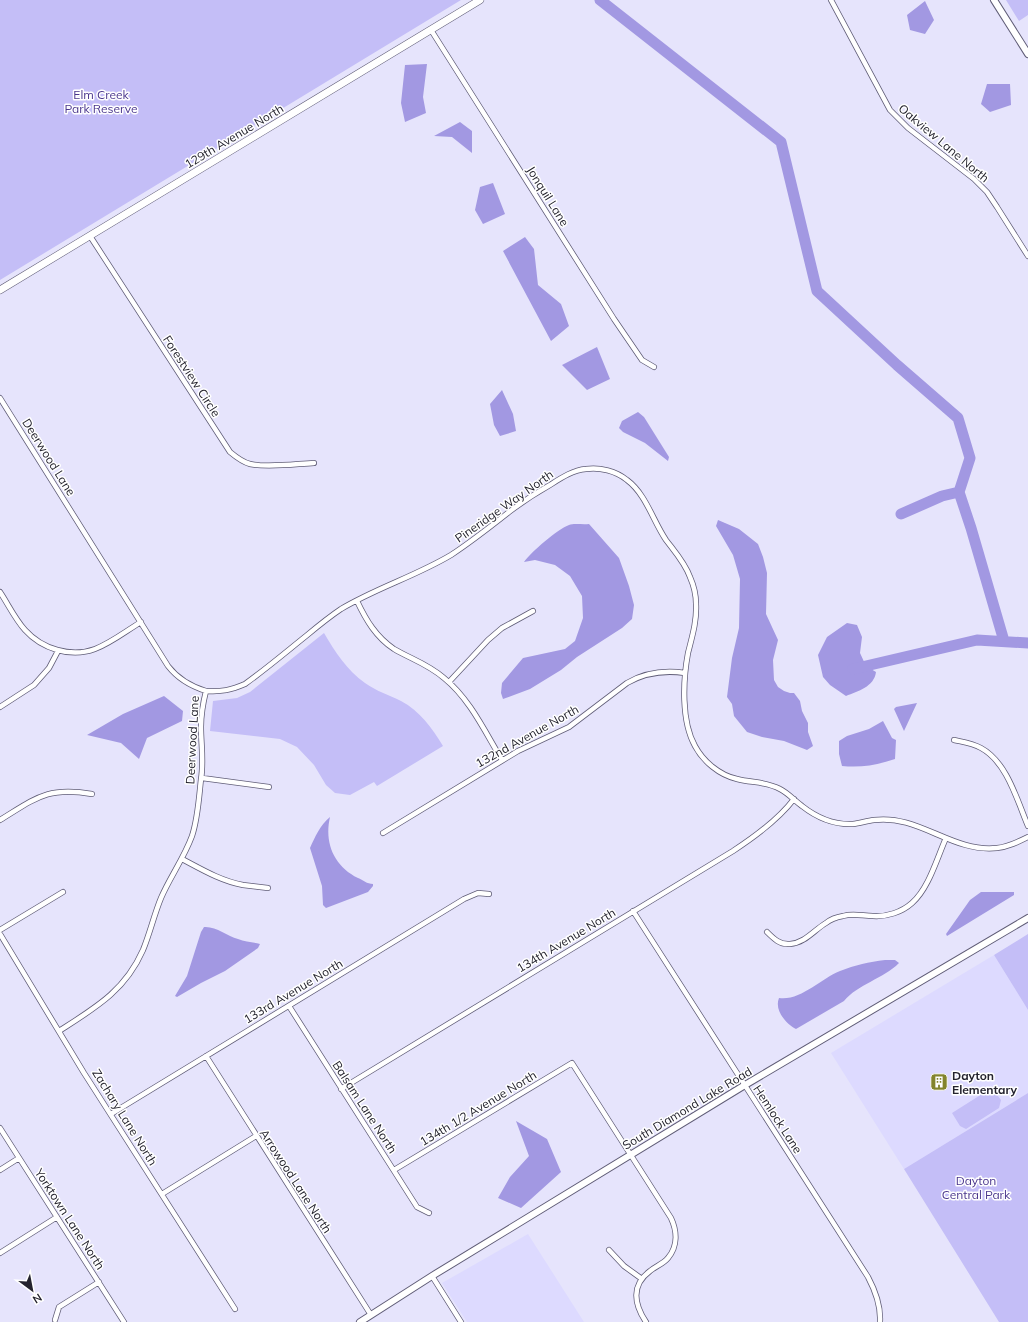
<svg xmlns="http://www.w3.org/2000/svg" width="1028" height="1322" font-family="Mulish,sans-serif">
<rect width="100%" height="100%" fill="#e6e4fc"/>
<path fill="#dddaff" d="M994,955L1028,1010V1093L904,1169L831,1053Z
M528,1234L584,1322H467L442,1283Z"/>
<path fill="#c4bef7" d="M0,0H461L0,280Z
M1006,0H1028V15L1019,21Z
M324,633C335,652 347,670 365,683C376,691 389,695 401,701C420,711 432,728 443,746L377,786L374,782L350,795L335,793L326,785L314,765L297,747L280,739L210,731L213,701L237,698L250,692Z
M1028,934V1010L994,955Z
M990,1089L994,1091L1001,1100L999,1108L966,1129L960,1126L952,1113Z
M1028,1093V1322H999L904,1169Z"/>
<path fill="#a298e2" d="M925,1L934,20L925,34L910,30L907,15Z
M427,64L423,97L426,113L405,122L401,103L405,65Z
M987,84H1010L1011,105L990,112L981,104Z
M460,122L472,131V153L452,137L434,136Z
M493,183L505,214L483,224L475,210L480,187Z
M525,237L534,249L538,285L561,304L569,326L551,341L503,251Z
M597,347L610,379L587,390L562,365Z
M502,390L513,414L516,431L500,436L494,425L490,404Z
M638,412L644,417L669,457L668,461L645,443L623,432L619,428L622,421Z
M718,520L739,529L758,544L763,557L767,573L766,614L778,640L773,660L774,680L778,687L784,691L790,693H794L800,701L802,711L808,723V732L813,746L807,750L784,741L762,737L747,732L734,716L732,704L727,697L732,658L739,628L740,579L733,555L716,526Z
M589,524L619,558L629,586L634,605L632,619L622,628L577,657L561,670L530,689L503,699L501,693L502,683L523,658L565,649L575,641L583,618L582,596L570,576L555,565L535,560L524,562C531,552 558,529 569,525C574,523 583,525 589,524Z
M847,623L857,625L862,637L860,653L866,666L876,672C874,687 858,691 846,696L830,685L823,677L818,655L827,637Z
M164,696L183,711L182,721L147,738L139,759L121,743L87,735L123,714Z
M917,703L904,731L894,709L896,707Z
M883,721L892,738L896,740L895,759C877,765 861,768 842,766L839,754V741L847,736L869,729Z
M330,817C324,843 334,866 358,878C363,880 367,884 373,884V886L368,892L326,908L323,905L322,886L310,848C315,837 320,825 330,817Z
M981,892H1014V895L947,936L946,934L970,900Z
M204,927C216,926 227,936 238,939C245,942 253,942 260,944L258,948L225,971L201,983L177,997L175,996L187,976L201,932Z
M885,960H895L899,963C883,979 858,984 844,1001L796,1029C786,1024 774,1010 779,998C801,1001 820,979 840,971C855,965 869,962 885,960Z
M516,1121L547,1139L561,1172L521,1208L498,1198L510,1177L529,1156Z"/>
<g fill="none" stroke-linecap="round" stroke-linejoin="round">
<path stroke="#a298e2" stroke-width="11" d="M600,0L781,142L817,291L897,365L958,418L970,458L959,492L971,528L1004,641
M901,514L942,496L959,492
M853,669L977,640L1028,643"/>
<defs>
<path id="minor" d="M831,0L890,110L908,128L974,179L987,192L997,207L1028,256
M431,30L614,319L642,360L654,367
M90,236L230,452C236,457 242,462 250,464C267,468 295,464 314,463
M0,398L168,666C178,679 190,686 206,691C203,703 201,715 201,727C201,745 204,761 201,779C199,797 198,818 192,836C184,858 170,877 161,898C154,915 150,933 143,950C125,991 95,1008 59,1031
M0,592C8,604 15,619 25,630C42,649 71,658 95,649C111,643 126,631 141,622
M357,601C366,620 376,637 394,649C411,659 428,664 444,678C470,699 485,732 502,760
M449,682L488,640L502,628L533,611
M206,691C222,692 231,690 245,684C266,669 286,652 306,636C318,626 329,617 341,609C376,588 416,576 451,555C471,542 490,527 509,512C522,502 536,493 550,485C561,478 573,470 586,469C600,467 616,471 627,480C646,494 653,521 666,540C675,552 685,563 690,577C694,586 696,595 696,604C697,621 692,637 688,653C683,680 681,721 695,746C703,761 719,775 737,779C752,783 765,781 780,789C788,793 794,800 802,806C816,817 834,825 853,824C860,823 867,821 874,820C919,814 952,853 997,848C1008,847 1018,842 1028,837
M0,707L34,685L49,668L58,651
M954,740C963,742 972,743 981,748C1007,762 1017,800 1028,826
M202,778L269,787
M0,820C36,798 48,786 92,794
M383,833L518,751L569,727L627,683C646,672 664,670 685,673
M182,859C201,869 221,881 243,885C251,886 260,887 268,888
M633,911L868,1277C876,1292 881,1306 880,1322
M0,930L63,892
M767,932C774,939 780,945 790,944C805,943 814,930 826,923C831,919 837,917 843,916C853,913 863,916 873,916C887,917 902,912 912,903C929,888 937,858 946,838
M0,934L84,1073L235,1309
M289,1006L417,1207L429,1213
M206,1056L371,1315
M341,1089L733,851C756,836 778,820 794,799
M111,1114L464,899L478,893L489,894
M0,1128L124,1322
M0,1170L19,1158
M394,1170L572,1063L671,1218C677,1231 678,1246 668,1258C663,1264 656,1266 650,1271C631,1285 634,1304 646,1322
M162,1194L256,1136
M609,1250L624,1266L642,1279
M0,1253L57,1217
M432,1276L461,1322
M55,1320L59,1307L99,1282"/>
<path id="tertiary" d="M994,0L1028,54
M360,1322L432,1276L745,1085L1028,918"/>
<path id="secondary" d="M0,290L480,0"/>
</defs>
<use href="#minor" stroke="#605d77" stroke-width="6"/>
<use href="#tertiary" stroke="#605d77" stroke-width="8"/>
<use href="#secondary" stroke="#605d77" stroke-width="8"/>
<use href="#minor" stroke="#fff" stroke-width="4.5"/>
<use href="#tertiary" stroke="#fff" stroke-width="6"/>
<use href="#secondary" stroke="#fff" stroke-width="7"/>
</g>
<defs>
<symbol id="building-square" viewBox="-11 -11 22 22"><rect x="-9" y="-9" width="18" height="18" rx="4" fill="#83842d" stroke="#fff"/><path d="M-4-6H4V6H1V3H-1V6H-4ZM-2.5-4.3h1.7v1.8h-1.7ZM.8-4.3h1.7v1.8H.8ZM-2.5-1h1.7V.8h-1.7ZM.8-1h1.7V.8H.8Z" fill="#fff"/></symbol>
</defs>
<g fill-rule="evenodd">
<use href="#building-square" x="929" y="1072" width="20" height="20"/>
</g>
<g text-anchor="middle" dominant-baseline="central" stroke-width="3" stroke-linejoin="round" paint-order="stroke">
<g font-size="12" fill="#4a368d" stroke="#fff">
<text x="101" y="94">Elm Creek<tspan x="101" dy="14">Park Reserve</tspan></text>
<text x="976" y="1180">Dayton<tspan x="976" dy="14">Central Park</tspan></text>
</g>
<g font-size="12" fill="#24232e" stroke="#fff">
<text transform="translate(234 136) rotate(-31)">129th Avenue North</text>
<text transform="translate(944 143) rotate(40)">Oakview Lane North</text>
<text transform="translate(548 196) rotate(58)">Jonquil Lane</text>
<text transform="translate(192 376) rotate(57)">Forestview Circle</text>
<text transform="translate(49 457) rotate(58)">Deerwood Lane</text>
<text transform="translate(504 506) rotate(-35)">Pineridge Way North</text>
<text transform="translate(527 736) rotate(-29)">132nd Avenue North</text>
<text transform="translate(192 740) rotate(-87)">Deerwood Lane</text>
<text transform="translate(566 940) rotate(-31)">134th Avenue North</text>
<text transform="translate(293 991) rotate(-31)">133rd Avenue North</text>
<text transform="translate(365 1107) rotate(57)">Balsam Lane North</text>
<text transform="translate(478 1108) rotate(-31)">134th 1/2 Avenue North</text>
<text transform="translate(687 1108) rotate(-31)">South Diamond Lake Road</text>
<text transform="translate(125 1117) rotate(58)">Zachary Lane North</text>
<text transform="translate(778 1119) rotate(57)">Hemlock Lane</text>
<text transform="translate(296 1181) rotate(57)">Arrowood Lane North</text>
<text transform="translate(70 1219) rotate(57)">Yorktown Lane North</text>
</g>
<g font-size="12" font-weight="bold" fill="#24232e" stroke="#fff" text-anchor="start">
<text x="952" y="1075">Dayton<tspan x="952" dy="14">Elementary</tspan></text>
</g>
</g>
<g transform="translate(32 1290) rotate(148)" stroke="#ffffff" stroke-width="3" paint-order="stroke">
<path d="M0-3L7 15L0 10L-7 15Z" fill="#24232e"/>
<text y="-6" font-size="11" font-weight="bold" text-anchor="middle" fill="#24232e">N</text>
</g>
</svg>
